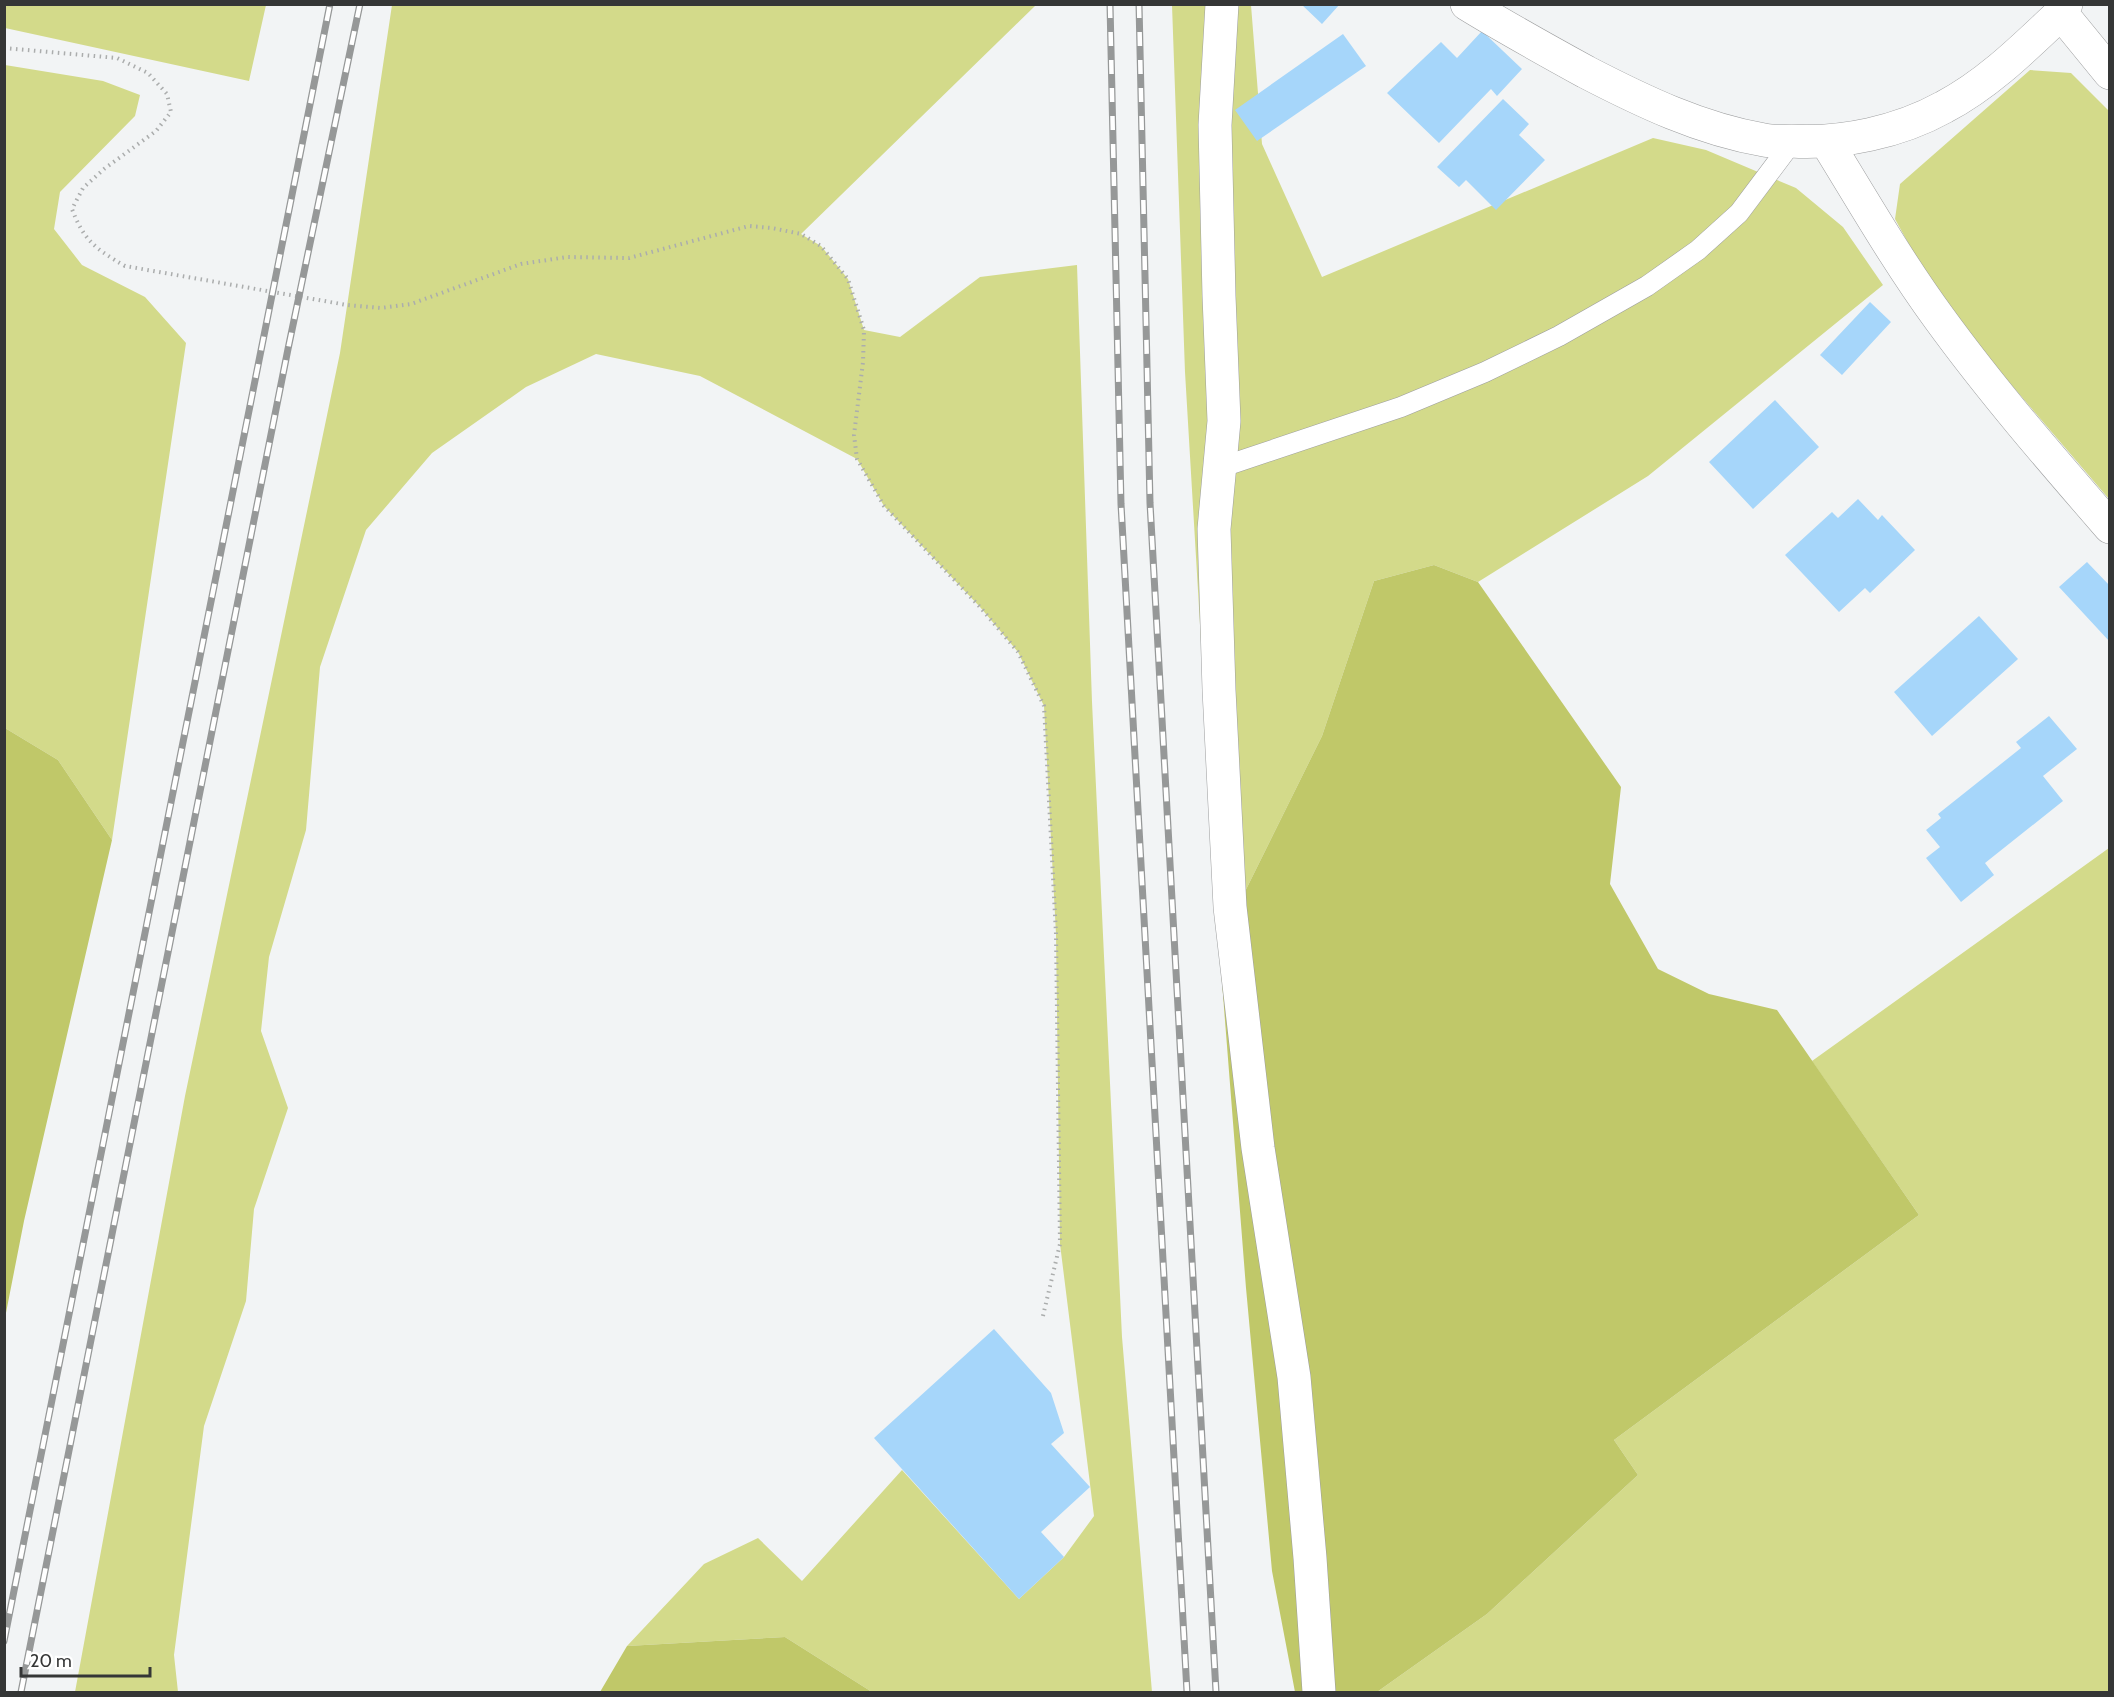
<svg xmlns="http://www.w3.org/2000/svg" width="2114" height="1697" font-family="Cabin,sans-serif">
<rect width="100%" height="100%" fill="#f2f4f5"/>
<path fill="#d3da8a" d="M5,4H266V5L249,81L5,28Z
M392,5H1036L801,234L821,246L848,279L864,330L900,337L980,277L1077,265L1092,702L1122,1337L1152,1692H872L785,1637L627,1646L704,1564L758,1538L802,1581L902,1470L1019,1599L1064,1557L1094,1516L1060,1244L1056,934L1044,706L1018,652L980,607L884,506L857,459L700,376L596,354L526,387L432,453L366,530L320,667L306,830L269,957L261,1031L288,1108L254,1209L246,1301L204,1426L174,1655L178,1692H75L185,1096L340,353Z
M1172,5H1251L1262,144L1322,277L1653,138L1706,150L1796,188L1843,227L1883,285L1648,476L1478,582L1434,565L1374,581L1322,736L1219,944L1185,372Z
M5,65L103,81L140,95L135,116L60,192L54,229L82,265L145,297L186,343L112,840L58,760L5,728Z
M2030,70L2071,73L2109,111V499L1979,347L1923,270L1895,219L1900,184Z
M2109,848V1692H1377L1487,1614L1638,1475L1614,1440L1919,1215L1812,1061Z"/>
<path fill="#c0c869" d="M1434,565L1478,582L1621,787L1610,884L1658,969L1709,994L1777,1010L1919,1215L1614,1440L1638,1475L1487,1614L1377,1692H1295L1272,1571L1246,1288L1219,944L1322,736L1374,581Z
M5,728L58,760L112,840L24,1221L5,1318Z
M785,1637L872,1692H600L627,1646Z"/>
<path fill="#a6d6fa" d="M1301,4H1340L1322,24Z
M1482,31L1522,69L1497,96L1491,89L1439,143L1387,93L1441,42L1457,58Z
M1343,34L1366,66L1257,141L1235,110Z
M1503,99L1529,124L1519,135L1545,160L1496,210L1466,180L1459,187L1437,167Z
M1870,302L1891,322L1842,375L1820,355Z
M1775,400L1819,447L1753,509L1709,462Z
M1858,499L1878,520L1882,515L1915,550L1870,593L1865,588L1839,612L1785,555L1832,512L1838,518Z
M2087,562L2110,586V642L2059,587Z
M1979,616L2018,659L1932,736L1894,692Z
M2049,716L2077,749L2043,776L2063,801L1985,863L1994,875L1961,902L1926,858L1940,847L1926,830L1941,818L1938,814L2021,748L2016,742Z
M994,1329L1051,1393L1064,1433L1051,1444L1090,1487L1041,1532L1064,1557L1019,1599L874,1438Z"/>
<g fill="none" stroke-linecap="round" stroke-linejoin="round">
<defs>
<path id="service" d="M1219,468L1401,407L1485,372L1559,336L1647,286L1698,250L1739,213L1793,141"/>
<path id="minor" d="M1222,4L1215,125L1219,296L1224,421L1214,529L1219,690L1230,907L1258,1148L1294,1377L1310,1558L1319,1692
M1467,4C1506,28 1546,50 1586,72C1642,101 1700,129 1764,140C1772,142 1782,141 1791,141C1842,144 1899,132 1944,107C1988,84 2025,47 2061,13L2066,4
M2061,13L2110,73
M1826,141C1863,201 1898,262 1939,318C1992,391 2051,459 2110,527"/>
</defs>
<use href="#service" stroke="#9c9d9e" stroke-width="21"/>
<use href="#minor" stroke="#9c9d9e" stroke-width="34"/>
<path stroke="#abadad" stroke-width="4" stroke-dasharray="1.5 4.5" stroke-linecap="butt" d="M4,48L117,58L148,73L167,94L171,112L156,131L104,169L83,188L72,209C84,241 96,249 125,266L347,305L381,308L411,304L521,264L567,257L629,258L749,226L772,228L801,234L821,246L848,279L864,330L863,362L854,435L857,459L884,506L980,607L1018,652L1044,706L1056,934L1060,1244L1042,1320"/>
<use href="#service" stroke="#fff" stroke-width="20"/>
<use href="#minor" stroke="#fff" stroke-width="33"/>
<defs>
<path id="rail" d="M1110,4L1121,504L1187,1692
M1139,4L1150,503L1216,1692
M4,1641L330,4
M21,1692L288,349L360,4"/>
</defs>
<use href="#rail" stroke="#969898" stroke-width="7"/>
<use href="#rail" stroke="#fff" stroke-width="4.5" stroke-dasharray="14" stroke-linecap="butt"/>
</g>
<rect width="2114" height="1697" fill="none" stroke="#353636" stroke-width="12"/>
<path d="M21 1667v9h129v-9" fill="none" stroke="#353636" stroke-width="3"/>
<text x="30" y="1667" font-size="18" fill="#353636" stroke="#ffffff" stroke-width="4.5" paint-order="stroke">20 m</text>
</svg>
